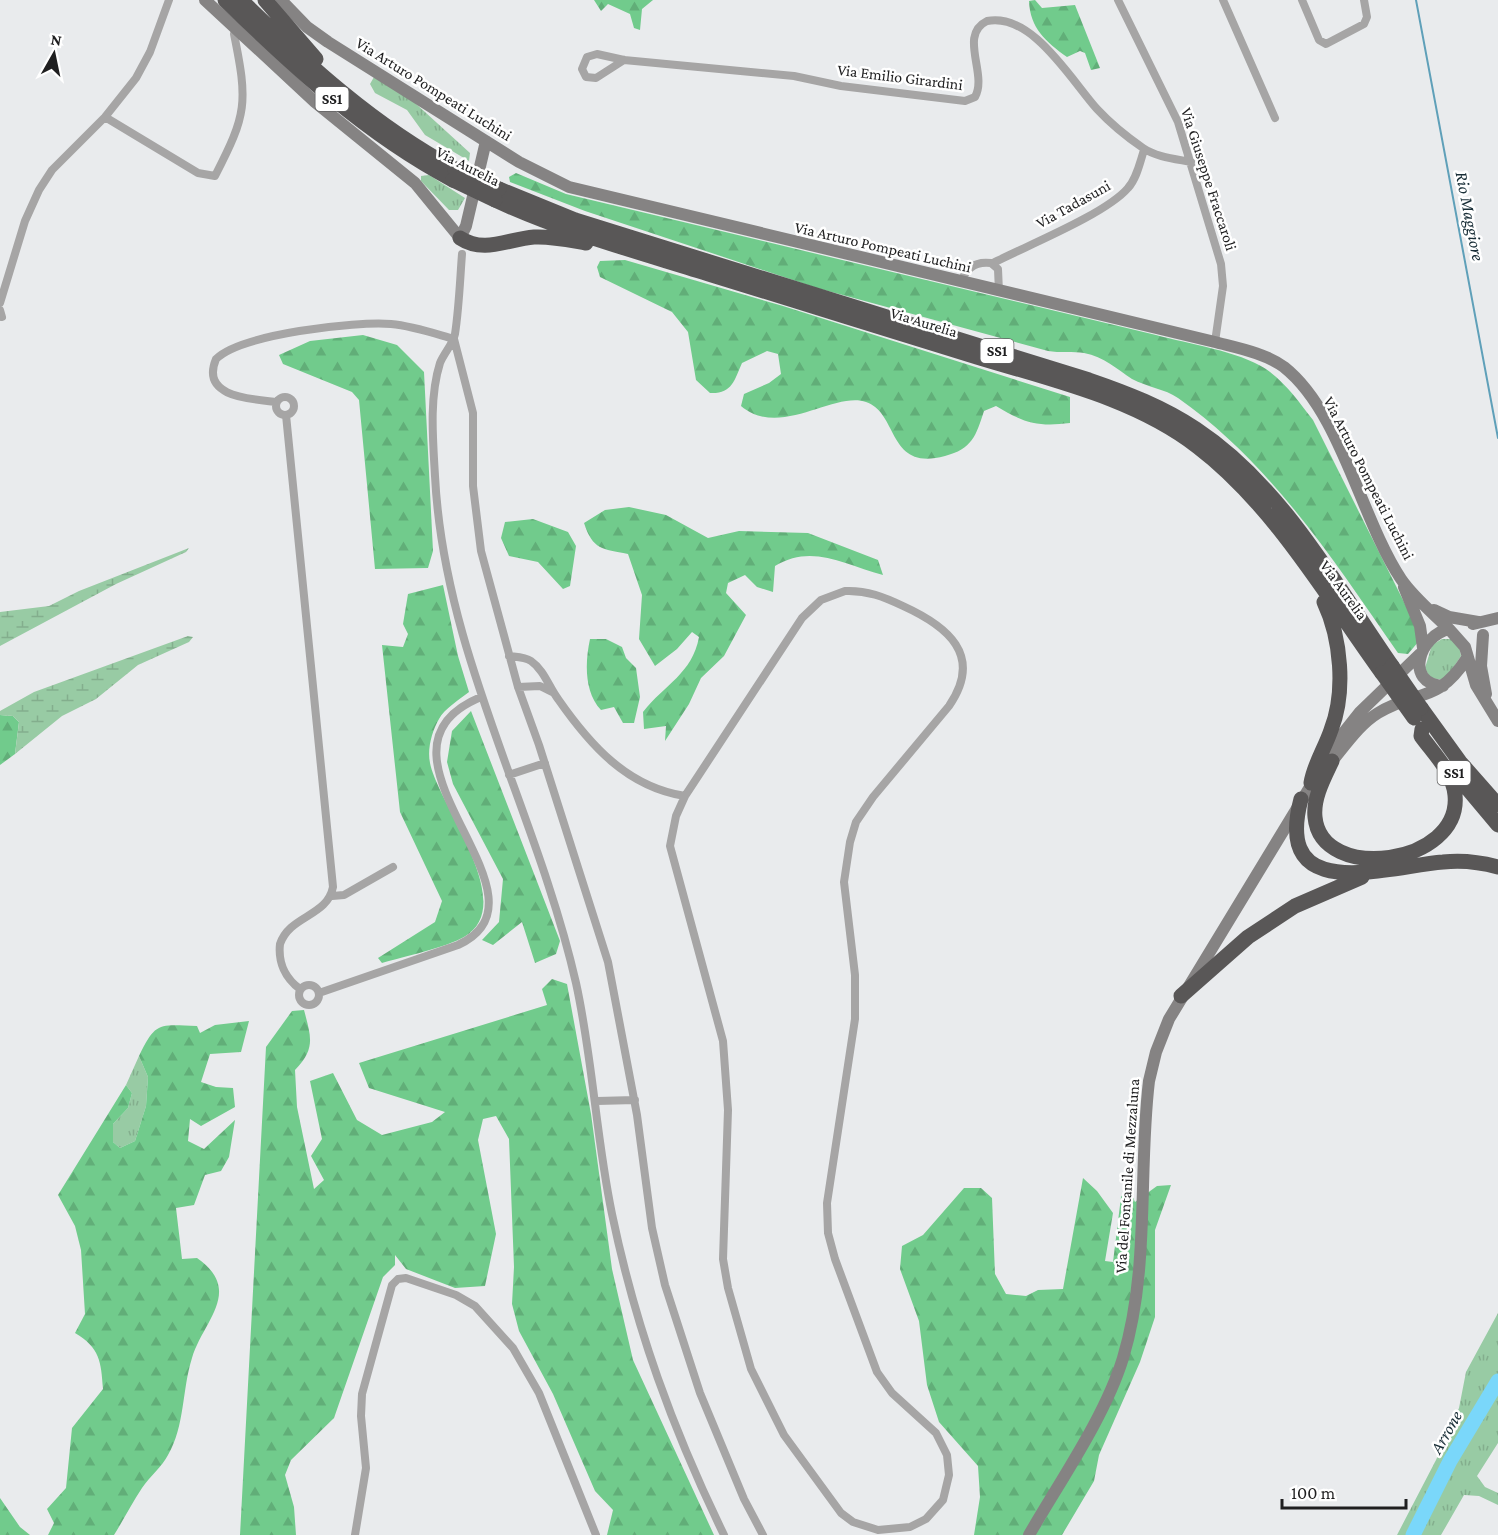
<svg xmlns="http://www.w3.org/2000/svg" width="1498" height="1535" font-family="'Crimson Pro',serif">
<defs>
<pattern id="grass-tufts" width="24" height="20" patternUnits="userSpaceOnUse" patternTransform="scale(1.5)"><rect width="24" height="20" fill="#98cba4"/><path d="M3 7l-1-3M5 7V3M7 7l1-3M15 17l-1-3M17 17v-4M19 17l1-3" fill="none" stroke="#83ae8d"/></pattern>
<pattern id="forest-firs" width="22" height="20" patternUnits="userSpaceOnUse" patternTransform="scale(1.5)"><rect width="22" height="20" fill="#71cb8c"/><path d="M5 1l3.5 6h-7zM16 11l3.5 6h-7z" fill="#61ae78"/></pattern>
<pattern id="wetland-marsh" width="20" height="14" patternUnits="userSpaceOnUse" patternTransform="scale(1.5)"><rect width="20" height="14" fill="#98cba4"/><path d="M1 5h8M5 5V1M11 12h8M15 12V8" fill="none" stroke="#83ae8d"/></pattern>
</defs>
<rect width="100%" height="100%" fill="#e9ebed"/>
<path fill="url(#grass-tufts)" d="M374,77L414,102L470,153L469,161L425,135L407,110L375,93L370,84Z
M429,175L465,198L458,210H449L421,181V176Z
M1442,639H1451L1459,645L1461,656L1445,680L1430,678L1425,668L1432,645Z
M139,1056L148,1077L146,1106L135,1141L120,1148L113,1142V1124L128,1108L132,1093L126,1085Z
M1498,1313V1443L1477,1476L1485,1487L1498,1493V1505L1479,1496L1464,1495L1441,1535H1397L1436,1460L1459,1408L1466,1372Z"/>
<path fill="url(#forest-firs)" d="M594,0H653L642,9L640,30L634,28L630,14L608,4L601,11Z
M1035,0L1042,8L1075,5L1100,68L1091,70L1085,53L1080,51L1067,57C1046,42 1030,28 1029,1Z
M516,173L566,194L1156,335C1189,344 1238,351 1266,369C1286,383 1299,402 1313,420L1415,624L1419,641L1408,654L1398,653C1334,561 1272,464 1178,398C1165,389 1147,387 1132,379C1117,369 1104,357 1084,353C1074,351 1059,353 1048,351L817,288L585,211L510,182L509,177Z
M625,260L783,306L1070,397V423C1038,427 1024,423 996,406L984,411C976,436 972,449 945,456C887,472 899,413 866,402C834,391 780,439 741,406L744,394L769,383L781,374L778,354L767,351L742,363C734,381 732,394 710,393L696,380L688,332L672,312L600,277L597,267L600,261Z
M363,335L397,345L424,372L433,551L428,568L375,569L359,400L352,392L283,364L279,355L310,341Z
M629,507L666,515L708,538L739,531L808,533L878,560L883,575C845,565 812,543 775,566L773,592L757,587L745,575L728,583L726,593L746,615L724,656L701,678L689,704L665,741L666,726L644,729L643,712C665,684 692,674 699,637L692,632L677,649L655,666L639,639L642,595L628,554C602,549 593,550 584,523L605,510Z
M533,519L568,532L576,546L570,586L563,589L538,562L509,556L501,538L505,522Z
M443,585L458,656L469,692C460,699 444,709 439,719C432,731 427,749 430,763C438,804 520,905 464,937C447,947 403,957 382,963L378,958L435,922L442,901L400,812L382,645L403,647L408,634L403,624L408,594Z
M590,639H606L622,647L626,658L636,668L640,697L634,723H623L614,707L601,710C584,692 585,662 590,639Z
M471,711L560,941L556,954L535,963L522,922L493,945L482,940L499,922L503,879L453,784L447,762L452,731Z
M0,715L13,716L19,722L15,754L0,765Z
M552,979L567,984L591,1114L612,1269L633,1360L714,1535H607L613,1510L595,1491L553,1394L519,1331L512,1304L514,1267L509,1139L496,1116L483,1119L478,1140L496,1234L485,1286L455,1288L406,1269L395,1255V1265L383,1277L334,1418L291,1460L285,1475L294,1507L296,1535H240L266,1047L292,1011L304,1010C311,1037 316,1048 295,1070L297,1107L314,1189L324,1180L311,1156L322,1139L310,1081L333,1073L357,1120L382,1135L432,1122L445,1112L369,1088L359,1063L547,1005L542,989Z
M249,1021L241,1052L210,1054L201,1082L216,1087L233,1088L235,1107L201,1126L190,1119L188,1141L204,1149L235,1120L229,1157L221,1171L205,1175L194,1205L176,1208L182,1259L197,1258C244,1291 203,1321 192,1358C182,1389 185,1426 168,1455C162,1467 150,1476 142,1488C132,1503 124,1519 114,1535H48L54,1523L47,1509L66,1488L72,1428L103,1389C101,1361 100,1348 75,1333L85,1314L81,1250L75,1226L58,1195L126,1085L132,1093L128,1108L113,1124V1142L120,1148L135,1141L146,1106L148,1077L139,1056C156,1021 159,1025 197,1026L200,1033L215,1025Z
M1083,1178L1097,1191L1113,1213L1105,1261L1113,1262L1121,1197L1128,1187L1135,1202L1157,1186L1171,1185L1155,1230V1317L1140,1362L1099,1455L1094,1481L1062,1535H974L980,1497L978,1466L939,1422L927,1385L919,1321L900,1269L902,1246L923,1235L964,1188H981L992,1198L995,1274L1006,1294L1026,1296L1038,1290L1063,1289Z
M0,1498L20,1527L30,1535H0Z"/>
<path fill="url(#wetland-marsh)" d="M189,548L186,552L116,584L0,646V612L49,606L79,591Z
M188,636L193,637L189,642L138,665L96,699L62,716L15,754L19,722L13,716L0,715V711L34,692Z"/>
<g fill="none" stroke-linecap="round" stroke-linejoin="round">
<path stroke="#5fa0b9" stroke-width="2" d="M1416,0L1498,438"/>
<path stroke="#7ad7fa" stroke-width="15" d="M1413,1535L1450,1461L1498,1381"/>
<path stroke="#a6a5a5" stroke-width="8" d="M1118,0L1178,122L1221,264L1223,286L1215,342
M1223,0L1275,118
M1302,0L1319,40L1326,44L1364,24L1367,17L1364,0
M624,60L596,78L586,77L582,69L587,57L597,54L624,60L794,76L841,86L965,101L975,97C988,74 958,35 987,21C1032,12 1071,80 1097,109C1110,123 1127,137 1143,148C1156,157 1176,159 1191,162
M105,117L198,173L215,176C247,114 248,103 234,34L237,30
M462,254C460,280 459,308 455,334C453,344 444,353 440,363C429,398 433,440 435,476C444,655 537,811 576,983C593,1060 596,1138 612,1214C636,1329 673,1430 724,1535
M993,263C1026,246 1106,214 1128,188C1137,178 1140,162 1144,150
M961,282C966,268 976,261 991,263L998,269L999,292
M0,303L25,221L39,190L52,170L105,117L136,78L150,52L169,0
M0,310L2,317
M276 406a9 9 0 1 1 18 0a9 9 0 1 1-18 0Z
M277,402C252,399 200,398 216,359C241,334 355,321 391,324C413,326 433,333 454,339L473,413V486L481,551L518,687L539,745L608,962L637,1115L652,1228L665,1285L700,1393L744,1499L763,1535
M286,415L333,887C327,917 290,915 280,944C278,962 285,978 300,989
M845,591C867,590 884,597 903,606C947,626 984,655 949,706L873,797L856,822L850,842L844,882L855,975V1019L827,1203L828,1233L835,1259L877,1372L892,1393L936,1433L947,1455L949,1475L943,1500L926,1519L910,1527L878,1530L853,1522L841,1513L784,1435L751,1369L728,1288L723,1259L728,1110L723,1041L670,846L676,816L685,796L802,618L821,600Z
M509,656C517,657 525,657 531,661C544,670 549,687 558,699C590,745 627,787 685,796
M518,687L540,686L552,692
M509,775L545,763
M332,896L344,895L393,867
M299 995a10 10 0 1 1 20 0a10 10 0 1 1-20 0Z
M319,993L458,945C565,896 348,752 481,697
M597,1101L635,1100
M355,1535L366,1468L361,1416L362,1394L392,1285L398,1279L406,1278L456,1295L475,1306L513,1348L539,1393L596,1535"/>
<path stroke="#858383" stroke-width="12" d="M205,0L315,102L415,183L460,238L466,226L486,141
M281,0L307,27L328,42L519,162L569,187L1215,342C1238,348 1265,353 1284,367C1341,412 1361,519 1401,579C1414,598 1433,613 1449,629
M1404,587L1420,626L1423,648
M1434,610L1449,617L1478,622
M1473,624L1498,618
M1483,635L1481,666L1486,694
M1443,686C1403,683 1420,635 1449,629L1465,647L1476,685L1498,721
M1333,760C1347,743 1360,724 1378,713C1416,689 1437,705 1467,658
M1029,1535C1060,1481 1105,1417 1123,1358C1150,1269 1138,1172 1149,1081L1156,1052L1169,1019L1341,736L1360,712L1420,654"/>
<path stroke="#595757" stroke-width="15" d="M225,0C295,68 366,134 453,180
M241,0C307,64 373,125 455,169
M265,0L316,59
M499,189L575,220L1089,380C1127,393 1163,407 1196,429C1282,486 1335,584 1392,666
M495,200C564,232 639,252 712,275C800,302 889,330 977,357C1052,380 1135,398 1198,447C1273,504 1327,597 1382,673
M460,238C484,254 508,239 534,237C551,236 569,240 586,243
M1421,708L1460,762L1498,805
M1332,761C1324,778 1313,798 1315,817C1321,884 1462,865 1455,795C1453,772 1434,754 1421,736L1422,729
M1451,769L1498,825
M1311,783C1314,764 1325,748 1331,730C1346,692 1341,638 1324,602
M1301,799C1273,905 1384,867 1443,862C1461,860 1480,862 1498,867
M1181,996L1248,937L1295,906L1362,877"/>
<path stroke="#595757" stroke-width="15" d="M455,169L499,189
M453,180L495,200
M1392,666L1421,708
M1382,673L1414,718"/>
</g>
<g text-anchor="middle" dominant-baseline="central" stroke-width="5" stroke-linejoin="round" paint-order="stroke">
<g fill="#fff" stroke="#626263" stroke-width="1.5">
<rect x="315.5" y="87" width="33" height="24" rx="4.5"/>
<rect x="980.5" y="339" width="33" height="24" rx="4.5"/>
<rect x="1437.5" y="761" width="33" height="24" rx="4.5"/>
</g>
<g font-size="15" font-weight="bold" fill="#1f1f20">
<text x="332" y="99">SS1</text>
<text x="997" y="351">SS1</text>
<text x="1454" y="773">SS1</text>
</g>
<g font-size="16" fill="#1f1f20" stroke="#fff">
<text transform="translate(900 77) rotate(7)">Via Emilio Girardini</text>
<text transform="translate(434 89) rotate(32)">Via Arturo Pompeati Luchini</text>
<text transform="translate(468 166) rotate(27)">Via Aurelia</text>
<text transform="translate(1209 179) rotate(72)">Via Giuseppe Fraccaroli</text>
<text transform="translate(1073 204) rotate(-29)">Via Tadasuni</text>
<text transform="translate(883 247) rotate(13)">Via Arturo Pompeati Luchini</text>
<text transform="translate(924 322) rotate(17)">Via Aurelia</text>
<text transform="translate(1369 478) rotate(63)">Via Arturo Pompeati Luchini</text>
<text transform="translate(1344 590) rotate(54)">Via Aurelia</text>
<text transform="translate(1127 1176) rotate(-86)">Via del Fontanile di Mezzaluna</text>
</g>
<g font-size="18" font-style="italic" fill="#192e37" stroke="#fff">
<text transform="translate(1470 216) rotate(79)">Rio Maggiore</text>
<text transform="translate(1446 1432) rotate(-60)">Arrone</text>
</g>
</g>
<g transform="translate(54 54) rotate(9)" stroke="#ffffff" stroke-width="4.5" paint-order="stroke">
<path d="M0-4.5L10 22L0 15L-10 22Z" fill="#1f1f20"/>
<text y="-9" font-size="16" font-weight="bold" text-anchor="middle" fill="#1f1f20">N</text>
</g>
<path d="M1282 1499v9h124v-9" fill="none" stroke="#1f1f20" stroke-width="3"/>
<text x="1291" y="1499" font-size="18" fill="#1f1f20" stroke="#ffffff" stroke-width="4.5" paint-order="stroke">100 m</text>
</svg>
